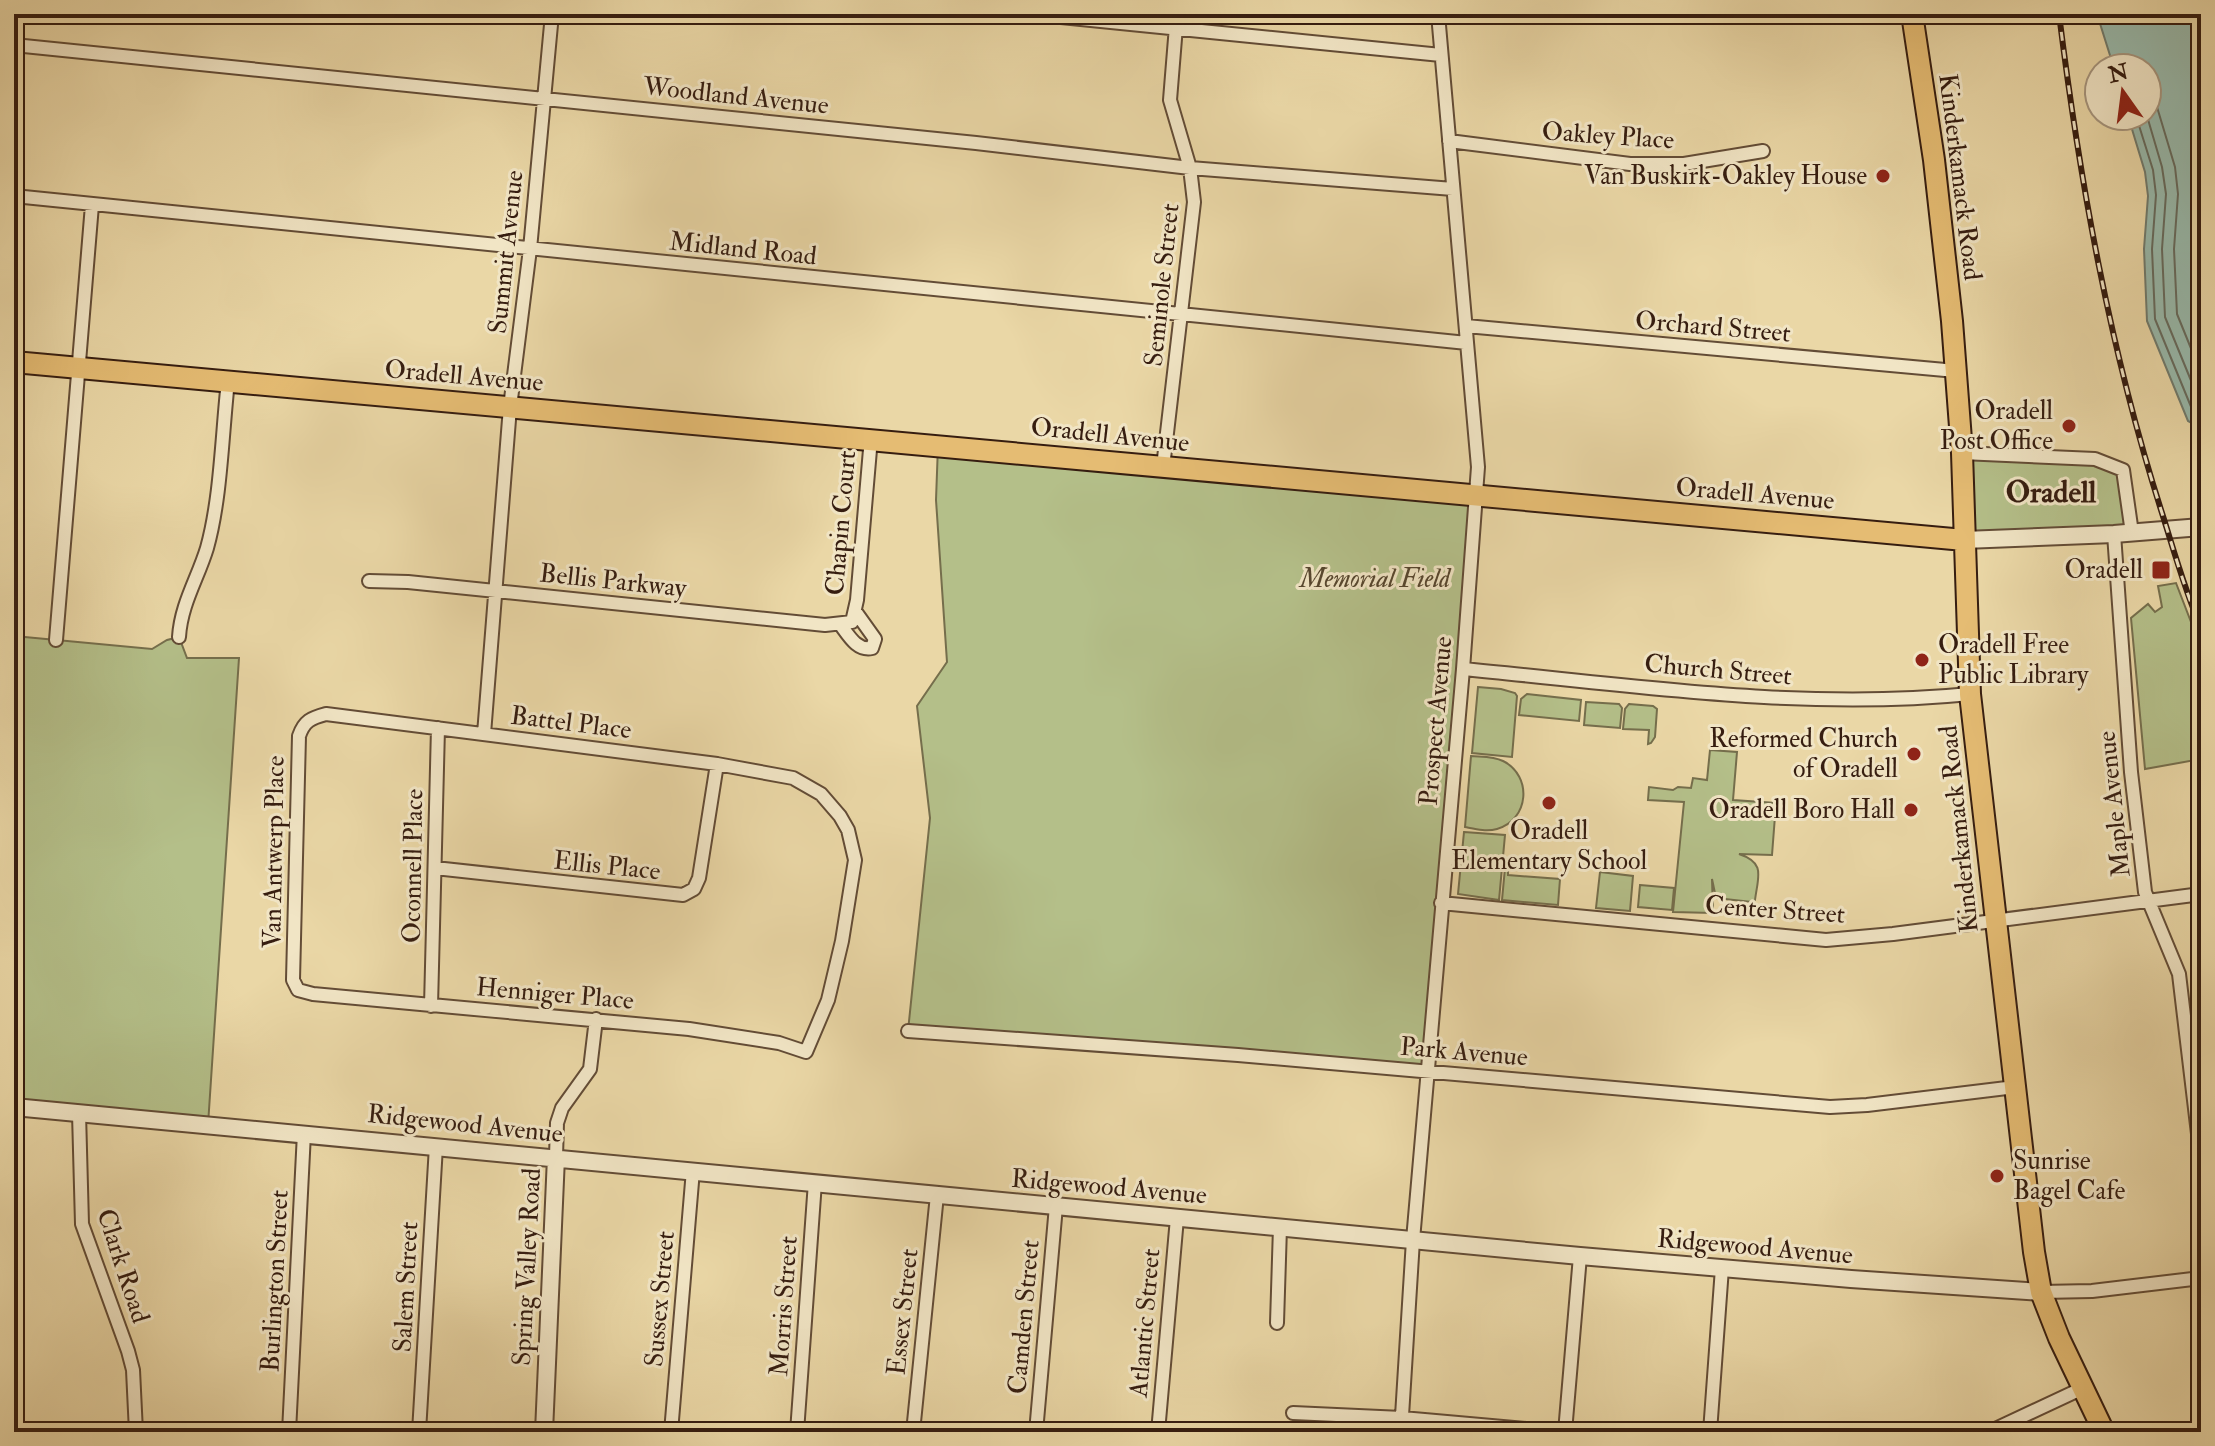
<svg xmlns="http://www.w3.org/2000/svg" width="2215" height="1446" font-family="'IM FELL Double Pica',serif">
<rect width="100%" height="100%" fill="#ead7a6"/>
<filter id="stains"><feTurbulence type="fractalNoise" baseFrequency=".0025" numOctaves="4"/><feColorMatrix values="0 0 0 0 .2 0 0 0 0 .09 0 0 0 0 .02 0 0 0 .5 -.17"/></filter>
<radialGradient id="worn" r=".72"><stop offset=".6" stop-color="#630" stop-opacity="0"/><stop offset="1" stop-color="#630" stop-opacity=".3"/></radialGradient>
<path fill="#b4bf89" stroke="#756e4c" stroke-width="2" d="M938,445L1475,494L1427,1071L908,1031L930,818L917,706L947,662L936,500Z
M1962,453L2095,459L2123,470L2132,533L1964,540Z
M2176,583L2201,648V759L2145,769L2131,618L2148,604L2155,612L2162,607L2158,586Z
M14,636L152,649L167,640L179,637L187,658H239L208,1125L14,1107Z
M1478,687L1501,689L1515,693L1517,696L1512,757L1472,753Z
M1527,694L1581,700L1579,721L1519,715L1521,699Z
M1586,702L1619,704L1622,708L1620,728L1584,725Z
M1629,704L1653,706L1657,709L1655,737L1651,743L1648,744L1649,730L1623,729L1625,709Z
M1710,750L1737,752L1733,800L1776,803L1772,855L1739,854C1766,863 1758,876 1755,900L1752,902L1716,898L1712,879L1713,913L1673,912L1684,802L1648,800L1649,787L1673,790L1678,787L1691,788L1693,778L1707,780Z
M1471,756C1481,757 1493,756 1503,761C1533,776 1529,820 1497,829C1486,832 1475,829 1465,827Z
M1464,832L1505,835L1499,900L1458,894Z
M1505,868H1508V875L1560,879L1558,905L1502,900Z
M1600,872L1633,876L1630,911L1596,908Z
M1640,885L1674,888L1672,910L1638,907Z"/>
<path fill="#98b9ab" stroke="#717b6d" stroke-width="2" d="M2097,14H2201V428L2188,421L2147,321L2144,249L2148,196L2145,172L2128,116H2147V68H2114Z"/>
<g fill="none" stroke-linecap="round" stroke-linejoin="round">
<path stroke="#676b5e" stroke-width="2" d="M2147,93L2157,107L2175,167L2178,194L2174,249L2177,314L2201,373
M2136,116L2153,170L2156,195L2152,249L2155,319L2194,414L2201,419
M2147,116L2162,167L2166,194L2162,249L2165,317L2201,405"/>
<defs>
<path id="minor" d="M1031,14L1441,55
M14,45L976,143L1190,168L1453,189
M1449,141L1630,164H1684L1763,151
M14,196L1467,343
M1466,326L1956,371
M1962,453L2095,459L2123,470L2132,533
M1163,467L1194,202L1190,168L1170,100L1177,14
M2114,534L2131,772L2145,892L2179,974L2201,1159
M369,581L408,582L825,625L852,622L857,600L871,438
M840,624C849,636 857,651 872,648L875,639L855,611
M179,637C181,604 198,578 207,548C221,498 222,434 228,381
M56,640L92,205
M1463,669C1632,685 1801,711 1970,694
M326,714L717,764L793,778L821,794L840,816L848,830L855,860L842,941L828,1000L806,1052L779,1043L689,1029L313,994L298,990L293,980L299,736C304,721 311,718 326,714Z
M484,734L510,407L530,249L552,14
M435,868L683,895L694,889L699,878L717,764
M1441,903L1826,940L1893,934L2201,894
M431,1006L438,728
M908,1031L1238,1055L1830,1107L1867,1105L2015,1087
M79,1113L82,1224L128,1351L133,1370L136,1432
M556,1157L557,1123L562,1108L590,1069L596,1019
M2041,1292L2092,1291L2201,1278
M1277,1323L1280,1227
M1293,1413L1402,1418L1560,1432
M289,1432L304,1133
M419,1432L436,1146
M671,1432L693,1170
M797,1432L815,1182
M913,1432L937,1195
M1036,1432L1056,1206
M1158,1432L1177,1218
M1401,1432L1413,1240L1463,669L1478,467L1438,14
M1565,1432L1580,1256
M1710,1432L1722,1268
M1989,1432L2083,1388"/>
<path id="tertiary" d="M1964,540L2114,534L2201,527
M14,1107L1580,1256L1851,1279L2041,1292
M544,1432L556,1157"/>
<path id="primary" d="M1912,14L1934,160L1952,321L1962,453L1970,694L2034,1252L2041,1292L2059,1338L2104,1432
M14,362L1964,540"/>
</defs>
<use href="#minor" stroke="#634c36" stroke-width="16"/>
<use href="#tertiary" stroke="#634c36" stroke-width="20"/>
<use href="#primary" stroke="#361d10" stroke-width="24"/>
<use href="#minor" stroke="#f1e5c5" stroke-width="12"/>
<use href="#tertiary" stroke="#f1e5c5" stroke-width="16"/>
<use href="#primary" stroke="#e5bc73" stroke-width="20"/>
<defs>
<path id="rail" d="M2059,14C2080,183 2110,350 2162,513C2174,551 2185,591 2201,628"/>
</defs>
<use href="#rail" stroke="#361d10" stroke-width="6"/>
<use href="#rail" stroke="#f1e5c5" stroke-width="3" stroke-dasharray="9" stroke-linecap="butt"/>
</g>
<g fill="#8f2418" stroke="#f1e5c5" stroke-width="3">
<circle cx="1883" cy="176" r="8"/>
<circle cx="2069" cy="426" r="8"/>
<rect x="2151" y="560" width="20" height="20" rx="4"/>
<circle cx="1922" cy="660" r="8"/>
<circle cx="1914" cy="754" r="8"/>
<circle cx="1549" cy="803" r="8"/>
<circle cx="1911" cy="810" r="8"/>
<circle cx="1997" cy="1176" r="8"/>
</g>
<g text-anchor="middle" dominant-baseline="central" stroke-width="6" stroke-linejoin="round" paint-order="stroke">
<g font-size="26" fill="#361d10" stroke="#f1e5c5">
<text transform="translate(736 96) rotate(6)">Woodland Avenue</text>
<text transform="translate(1608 136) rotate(4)">Oakley Place</text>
<text transform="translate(1960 177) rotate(83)">Kinderkamack Road</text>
<text transform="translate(743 249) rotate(6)">Midland Road</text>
<text transform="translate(506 252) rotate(-84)">Summit Avenue</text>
<text transform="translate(1162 285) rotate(-84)">Seminole Street</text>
<text transform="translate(1713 327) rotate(5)">Orchard Street</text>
<text transform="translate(464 376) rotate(5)">Oradell Avenue</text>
<text transform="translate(1110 435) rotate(6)">Oradell Avenue</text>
<text transform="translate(1755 494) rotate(5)">Oradell Avenue</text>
<text transform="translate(841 523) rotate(-85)">Chapin Court</text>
<text transform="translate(613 581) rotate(6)">Bellis Parkway</text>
<text transform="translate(1718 670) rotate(5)">Church Street</text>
<text transform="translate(1436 721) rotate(-85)">Prospect Avenue</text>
<text transform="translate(571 723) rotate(7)">Battel Place</text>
<text transform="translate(2114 804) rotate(-96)">Maple Avenue</text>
<text transform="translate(1959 829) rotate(-96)">Kinderkamack Road</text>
<text transform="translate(274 852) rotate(-89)">Van Antwerp Place</text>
<text transform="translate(413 866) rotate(-89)">Oconnell Place</text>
<text transform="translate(607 866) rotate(6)">Ellis Place</text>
<text transform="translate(1775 910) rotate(4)">Center Street</text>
<text transform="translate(555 994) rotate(5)">Henniger Place</text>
<text transform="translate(1464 1052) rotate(5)">Park Avenue</text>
<text transform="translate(465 1124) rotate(6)">Ridgewood Avenue</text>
<text transform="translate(1109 1187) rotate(5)">Ridgewood Avenue</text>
<text transform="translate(1755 1247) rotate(5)">Ridgewood Avenue</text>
<text transform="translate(123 1266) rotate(72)">Clark Road</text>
<text transform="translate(527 1267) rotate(-87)">Spring Valley Road</text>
<text transform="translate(275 1281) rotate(-87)">Burlington Street</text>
<text transform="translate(406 1287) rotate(-87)">Salem Street</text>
<text transform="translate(660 1299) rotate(-85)">Sussex Street</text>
<text transform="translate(784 1306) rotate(-86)">Morris Street</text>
<text transform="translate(903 1312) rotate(-84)">Essex Street</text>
<text transform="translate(1024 1317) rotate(-85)">Camden Street</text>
<text transform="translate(1145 1323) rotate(-85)">Atlantic Street</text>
</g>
<g font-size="26" fill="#361d10" stroke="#f1e5c5" text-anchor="end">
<text x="1867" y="176">Van Buskirk-Oakley House</text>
<text x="2053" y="411">Oradell<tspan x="2053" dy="30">Post Office</tspan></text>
<text x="2143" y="570">Oradell</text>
<text x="1938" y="645" text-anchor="start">Oradell Free<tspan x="1938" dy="30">Public Library</tspan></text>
<text x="1898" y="739">Reformed Church<tspan x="1898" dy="30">of Oradell</tspan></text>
<text x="1895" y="810">Oradell Boro Hall</text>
<text x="1549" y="831" text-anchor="middle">Oradell<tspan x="1549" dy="30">Elementary School</tspan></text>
<text x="2013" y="1161" text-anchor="start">Sunrise<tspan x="2013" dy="30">Bagel Cafe</tspan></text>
</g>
<g font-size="26" font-style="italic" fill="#56462e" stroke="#f1e5c5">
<text x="1375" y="579">Memorial Field</text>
</g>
<g font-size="30" font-weight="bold" fill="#361d10" stroke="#f1e5c5">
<text x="2051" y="492">Oradell</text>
</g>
</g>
<rect width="2215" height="1446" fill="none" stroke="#ead7a6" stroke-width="48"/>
<rect x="16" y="16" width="2183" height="1414" fill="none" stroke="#361d10" stroke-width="4"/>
<rect x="24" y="24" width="2167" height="1398" fill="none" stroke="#361d10" stroke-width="2"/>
<g transform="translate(2123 92) rotate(346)"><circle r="38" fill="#f1e5c5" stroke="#a6957d" stroke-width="2"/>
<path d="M0-6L14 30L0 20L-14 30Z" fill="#8f2418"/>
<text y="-12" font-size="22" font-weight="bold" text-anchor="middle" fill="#361d10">N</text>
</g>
<rect width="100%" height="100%" filter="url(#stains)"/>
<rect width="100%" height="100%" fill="url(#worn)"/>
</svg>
